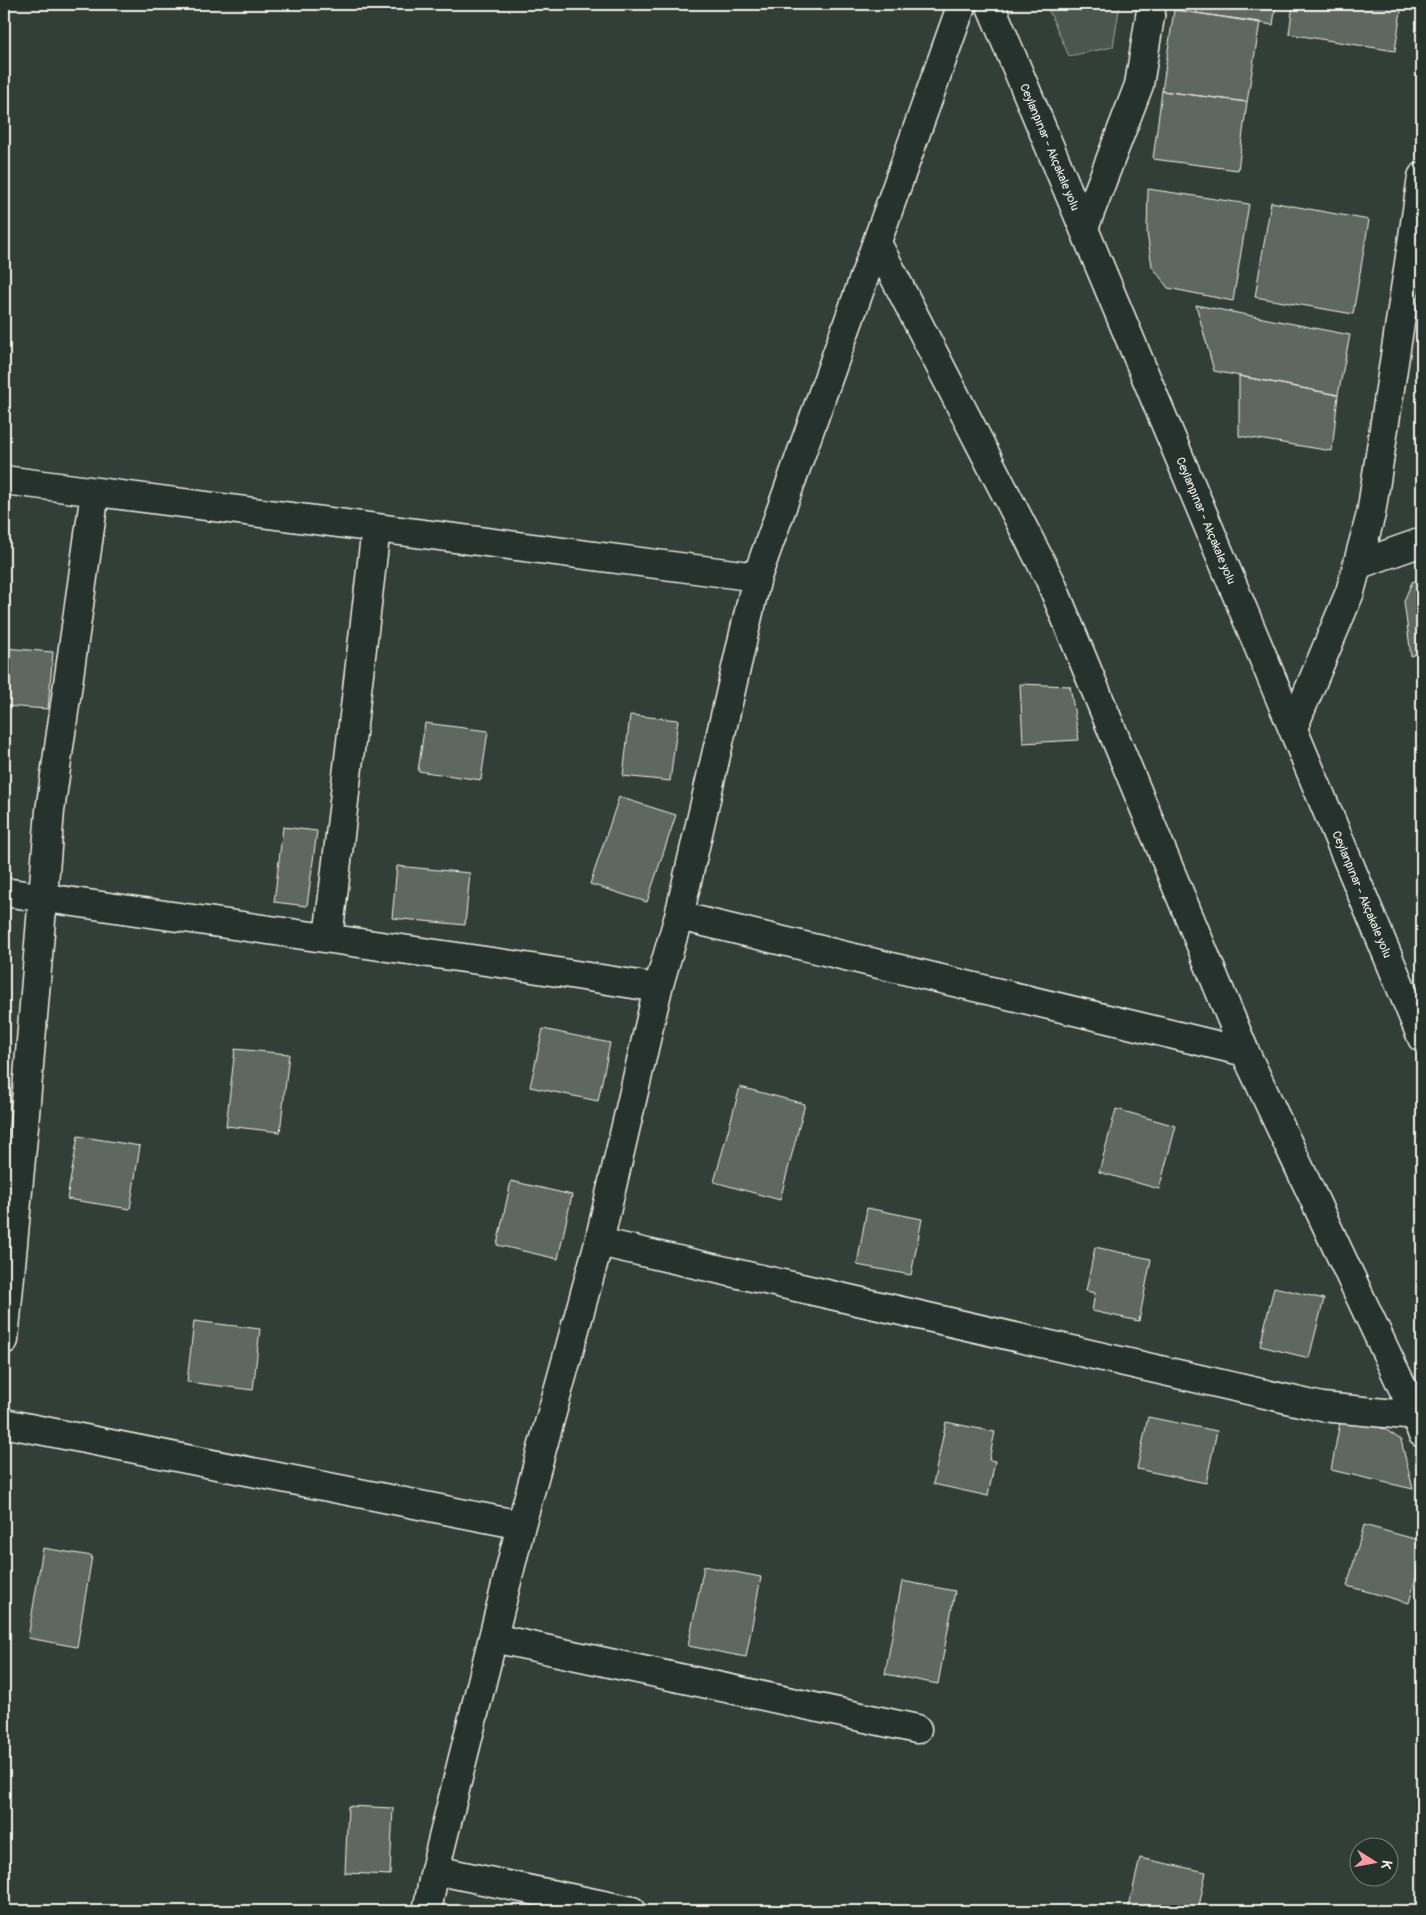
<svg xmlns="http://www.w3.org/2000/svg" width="1426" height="1915" font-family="Pangolin,sans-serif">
<rect width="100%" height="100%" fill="#323e38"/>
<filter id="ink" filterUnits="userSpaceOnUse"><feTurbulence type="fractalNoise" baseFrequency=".02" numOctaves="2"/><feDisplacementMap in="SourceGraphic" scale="10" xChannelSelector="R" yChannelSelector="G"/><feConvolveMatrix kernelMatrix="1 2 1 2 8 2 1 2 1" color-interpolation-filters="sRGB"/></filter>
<g filter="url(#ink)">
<path fill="#4c564f" stroke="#a0a49c" d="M1046,4H1120L1113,47L1069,56Z"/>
<path fill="#5f6861" stroke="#f4f1e8" d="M1198,4H1276L1273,25L1196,13Z
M1293,4H1402L1395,51L1289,34Z
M1174,10L1260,22L1247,102L1162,91Z
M1162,91L1247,102L1238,170L1153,159Z
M1148,189L1249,204L1233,301L1168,288L1152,266L1147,233Z
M1271,202L1369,220L1353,314L1255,297Z
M1196,305L1350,335L1338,395L1214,371Z
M1239,376L1338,395L1332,451L1239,436Z
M1422,578V652L1411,656L1404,601L1412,582Z
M4,648L53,652L48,709L4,706Z
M1020,684L1070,686L1079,740L1023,743Z
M630,715L678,720L670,781L623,776Z
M425,723L488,731L481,780L418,771Z
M619,797L676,815L647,902L590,884Z
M283,827L317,831L307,906L274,902Z
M397,866L470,873L465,925L392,918Z
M543,1029L610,1043L598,1101L530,1087Z
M235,1049L289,1054L280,1132L226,1126Z
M740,1087L805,1104L780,1200L714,1182Z
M1116,1109L1176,1126L1159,1189L1099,1172Z
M78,1136L140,1146L130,1209L67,1199Z
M511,1181L572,1195L558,1259L497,1245Z
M867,1208L922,1219L911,1275L857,1265Z
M1095,1247L1151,1259L1139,1321L1092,1311L1095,1293L1086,1291Z
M1274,1287L1324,1299L1309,1358L1260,1346Z
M194,1321L260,1329L253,1390L187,1382Z
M1148,1417L1217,1431L1206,1483L1137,1469Z
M1341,1417L1385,1429L1401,1440L1413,1489L1331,1470Z
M946,1422L995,1432L989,1460L995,1461L988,1496L933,1484Z
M1364,1525L1422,1541V1555L1409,1603L1347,1586Z
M43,1548L92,1556L77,1647L28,1638Z
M704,1566L761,1577L746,1657L688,1646Z
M902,1581L955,1591L938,1684L885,1674Z
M348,1806L393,1808L390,1875L345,1873Z
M1140,1858L1206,1872L1198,1911H1128Z"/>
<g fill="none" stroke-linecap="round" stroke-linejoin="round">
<defs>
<path id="minor" d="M1084,228L1139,85L1152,4
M877,243L1050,580L1245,1052L1416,1416L1422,1433
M4,480L757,577
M1357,565L1422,542
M1293,728L1350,592L1371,514L1422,177
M4,892L513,965L658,988
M679,916L1245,1052
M328,938L376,528
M599,1242L1322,1407L1416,1416L1422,1414
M4,1340L24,1126L50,811L95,492
M4,1423L521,1525
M493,1638L917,1729
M435,1870L632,1911
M427,1911L435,1870L521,1525L599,1242L658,988L679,916L757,577L962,4"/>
<g id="major">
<path id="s1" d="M990,4L1422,1038"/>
</g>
</defs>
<use href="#minor" stroke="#f4f1e8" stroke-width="31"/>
<use href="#major" stroke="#f4f1e8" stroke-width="31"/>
<use href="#minor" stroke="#26332d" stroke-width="28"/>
<use href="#major" stroke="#26332d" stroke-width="28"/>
</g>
</g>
<g text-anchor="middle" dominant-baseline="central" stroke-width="4.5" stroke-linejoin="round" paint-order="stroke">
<g font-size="12" fill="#f4f1e8" stroke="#26332d">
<text stroke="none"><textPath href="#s1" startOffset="155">Ceylanpınar - Akçakale yolu</textPath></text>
<text stroke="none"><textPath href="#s1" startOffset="560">Ceylanpınar - Akçakale yolu</textPath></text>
<text stroke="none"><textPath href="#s1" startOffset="965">Ceylanpınar - Akçakale yolu</textPath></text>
</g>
</g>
<rect width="1426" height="1915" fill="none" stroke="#26332d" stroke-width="20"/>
<rect x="10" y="10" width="1406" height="1895" fill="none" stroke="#f4f1e8" stroke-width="2" filter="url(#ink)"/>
<g transform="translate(1374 1862) rotate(101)"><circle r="24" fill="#26332d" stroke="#787f78"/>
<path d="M0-4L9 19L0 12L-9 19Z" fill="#ff9aa2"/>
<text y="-8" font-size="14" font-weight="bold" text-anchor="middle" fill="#f4f1e8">K</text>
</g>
</svg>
